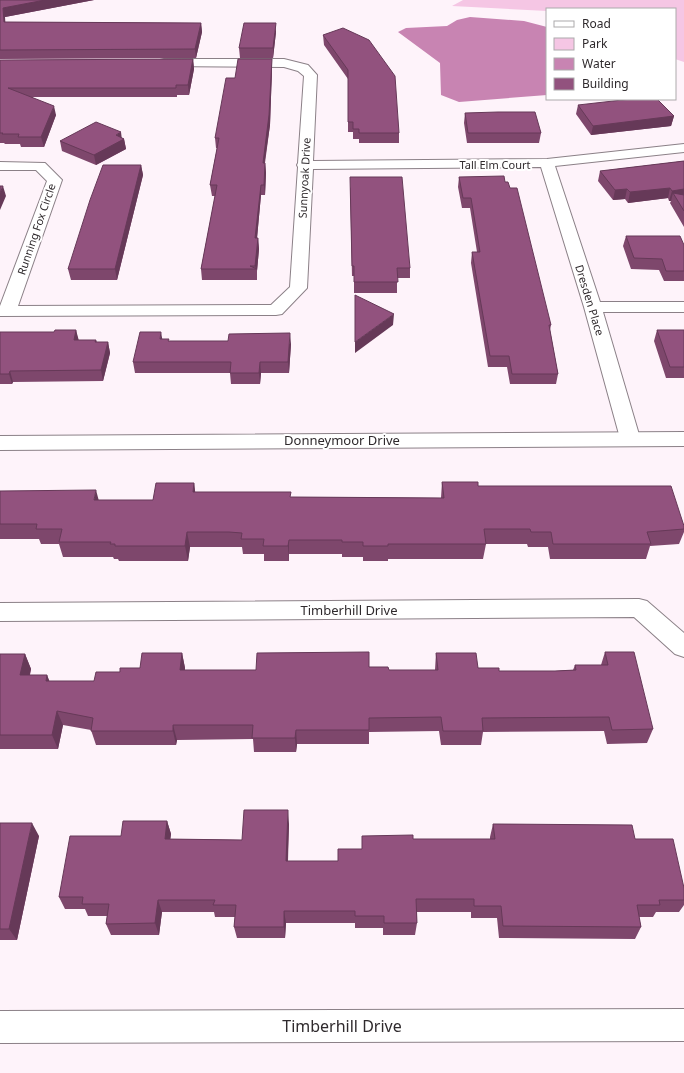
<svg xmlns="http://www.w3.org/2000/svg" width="684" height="1073" font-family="'Noto Sans',sans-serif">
<rect width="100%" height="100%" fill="#fef3fa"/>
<path fill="#f5c6e4" d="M463,0H684V62L675,59V9H547V11L452,6Z"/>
<path fill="#c884b2" d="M470,17L524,21L547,27V95L459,102L441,95L440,63L398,32L406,28L447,26L457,20Z"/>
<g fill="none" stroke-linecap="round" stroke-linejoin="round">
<defs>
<path id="minor" d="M164,59H284L308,65L317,75L313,161L547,159L684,144V152L555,166L600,302H684V312H603L640,438L637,443L630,445L623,443L620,438L584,307L541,167L313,169L307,288L282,314L276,315L0,316V306L47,181L36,170H0V162L45,163L62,180L18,306L271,305L290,287L298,167L297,165L298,163L304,76L298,71L284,67L160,66L158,63L160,60Z
M639,599L647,601L684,633V657L675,654L634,617L0,621V603Z
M684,1009V1041L0,1043V1011Z"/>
<path id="tertiary" d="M684,432V446L0,450V436Z"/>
</defs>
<use href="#minor" stroke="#8b8087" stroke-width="2"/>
<use href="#tertiary" stroke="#8b8087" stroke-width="2"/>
<use href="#minor" fill="#fff" fill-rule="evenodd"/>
<use href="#tertiary" fill="#fff" fill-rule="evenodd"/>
</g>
<path fill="#7e476c" d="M0,0H94L5,17V22L201,23L202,32L196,58L0,59Z
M276,32L273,58H240L239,48Z
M323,35L399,133V143H359V139H353V132H348V79L324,45Z
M193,59L194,69L189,95H177V97H32L56,115L44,147H21L20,144H5L4,143H0V60Z
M272,69L270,125L265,163L266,173L265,195H261L257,238H258L259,249L257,271V280H202L201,269L215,196H212L210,185L217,148H216L215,138L235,78Z
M578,105L674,116L671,126L591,135L576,114Z
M465,113L541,133L539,143H467L464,123Z
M122,138L124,139L126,149L96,165L62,151L60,141Z
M684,161V227L670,203L671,201H669L668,198L628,203L625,199L613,200L598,181L600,171Z
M141,165L143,175L117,280H71L68,269Z
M459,177L505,182L551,325L550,330L558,374L556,384H510L507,367H488L471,263L472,252H477L470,208H462L458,187Z
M350,187L410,268V278H397V293H354V276H352Z
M626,236L684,245V281H664L659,270L631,269L623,246Z
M76,330L78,340H96L97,342H108L110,353L103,381L13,382L12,384H0V332H54Z
M657,330H684V378H666L654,341Z
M162,339L169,341L291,344L289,373H261L260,384H231L230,373H135L133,362Z
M442,482L478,486L684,526V532L679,544L650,546L646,559H550L548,547H528L527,544H486L483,559H388V561H363V557H342V554H289V561H264V554H243L242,547H190L188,561H119L118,559H114L113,557H63L59,544H41L39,539H0V491L99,500H153L194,483L195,492L291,497L441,498Z
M605,652L653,729L647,743L607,744L604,731L483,732L481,745H441L439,731L369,732V744H297L296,752H254L253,739L177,740L176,745H96L91,730L63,725L58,749H0V654H25L31,669L30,675H47L49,681H94L120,672L140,668L182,653L185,668V670H256L369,667L389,670H435L436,653L478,668L499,671H555L573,670L575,665H601Z
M167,821L171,834L170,839L242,840L289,824L288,861H338L362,849V836L413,839H490V837L493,824L635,839L684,888V905L679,912H656L653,917H639L641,927L635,939L499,938L497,918H471V912H417V923L415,935H383V928H355V923H286L285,938H237L234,927L235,917H215L214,912H162L159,935H111L106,924L107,916H88L85,909H65L59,897L121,836Z
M0,823L39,836L17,940H0Z"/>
<path fill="#663958" d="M45,0H94L5,17L6,31L4,22L3,8Z
M201,23L202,32L196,58L195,49Z
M276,23V32L273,58V48Z
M193,59L194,69L189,95L188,85Z
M272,59V69L270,125L263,173V163Z
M54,106L56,115L44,147L41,137Z
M674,116L671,126L591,135L593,126Z
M121,132L122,140L124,139L126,149L96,165L94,155L116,135Z
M265,163L266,173L265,195L264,185Z
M141,165L143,175L117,280L115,269Z
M261,185V195L256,249L255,238Z
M3,186L6,196L0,210V193Z
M670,188L668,198L628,203L630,192Z
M627,189L625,199L613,200L615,190Z
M684,189V199L673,193L671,201H669L672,191Z
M258,238L259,249L257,271V269H256L255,266Z
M394,314L393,325L355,353V342Z
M76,330L79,341L74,340Z
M161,332L163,343L160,339Z
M290,333L291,344L289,373L288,362Z
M108,342L110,353L103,381L101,370Z
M260,362L261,373L260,384L259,373Z
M10,371L13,382L12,384L9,374Z
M194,483L196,498L193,492Z
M96,490L100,505L94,500Z
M187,532L190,547L188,561L185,546Z
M289,540V561L288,546Z
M182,653L185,668L183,685L180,670Z
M25,654L31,669L26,690L20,675Z
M47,675L53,690L46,681Z
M57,711L63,725L58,749L52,735Z
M173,725L177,740L176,745L173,731Z
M296,730L297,744L296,752L295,738Z
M288,810L289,824L287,874L286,861Z
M167,821L171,834L169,852L165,839Z
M32,823L39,836L17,940L9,929Z
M158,900L162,912L159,935L155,923Z
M284,911L286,923L285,938L284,927Z"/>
<path fill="#92527e" stroke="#663958" d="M0,0H45L3,8L4,22L201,23L195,49L0,50Z
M244,23H276L273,48H239Z
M343,28L369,40L395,76L399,133H359V129H353V122H348V70L323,35Z
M193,59L188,85H176V88H8L54,106L41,137H18L19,134H2L3,133H0V60Z
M238,59H272L269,115L263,163H265L264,185H261L255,238H258L255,266H250L257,269H201L217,185H210L219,138H215L226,78H235Z
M631,99H657L674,116L593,126L578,105Z
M498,112H535L541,133H468L465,113Z
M96,122L121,132L116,135L124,139L94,155L60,141Z
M684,161V189L672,191L670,188L630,192L627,189L615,190L600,171Z
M103,165H141L115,269H68L90,200Z
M504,176L505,182H508L510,188H517L551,325H549L558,374H512L509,356H490L472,252H480L471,198H463L459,177Z
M350,177H402L410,268H397L398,282H354V266H352Z
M0,186H3L0,193Z
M673,193L684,195V211Z
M626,236H680L684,245V271H666L662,259L634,258Z
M355,295L394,314L355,342Z
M55,330H76L74,340H96L95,342H108L101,370L10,371L9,374H0V332H54Z
M657,330H684V367H670Z
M140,332H161L160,339H169L168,341H228L229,334L290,333L288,362H260L259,373H230L231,362H133Z
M442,482H478V486H671L684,526V529L647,532L651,544H553L551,532H531L530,529H484L486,544H388V546H363V542H342V540H289L288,546H263L264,539H241L242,533L229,532H187L185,546H115V544H110L111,542H59L62,529H36L37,524H0V491L96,490L94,500H153L156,483H194L193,492H291L290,497L444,498Z
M369,652V667H388L389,670H438L436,653H476L478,668H499V671H555L576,670L575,665H608L605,652H634L653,729L612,730L609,717L482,718L483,731H443L441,717L369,718V730H296L295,738H252L253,725H173V731H91L93,718L57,711L52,735H0V654H25L20,675H47L46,681H94L96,672H120V668H140L142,653H182L180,670H256L257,653Z
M244,810H288L286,861H338V849H362V836L413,835V839H495L493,824L632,825L635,839H673L684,888V900H659L660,905H637L641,927L503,926L501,906H474V899H416L417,923H384V916H355V911H284V927H234L236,905H213L215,900H158L155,923L106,924L109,904H82L83,897H59L70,836H121L123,821H167L165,839L242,840Z
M0,823H32L9,929H0Z"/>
<g text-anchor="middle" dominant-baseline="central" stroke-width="4" stroke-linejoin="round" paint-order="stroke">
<g font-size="11" fill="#2f2a2d" stroke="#fff">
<text x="495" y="164">Tall Elm Court</text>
<text transform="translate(304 178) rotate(-87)">Sunnyoak Drive</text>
<text transform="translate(36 229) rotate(-71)">Running Fox Circle</text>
<text transform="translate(590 300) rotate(73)">Dresden Place</text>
</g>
<g font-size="13" fill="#2f2a2d" stroke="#fff">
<text x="342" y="440">Donneymoor Drive</text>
<text x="349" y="610">Timberhill Drive</text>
</g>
<g font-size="16" fill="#2f2a2d" stroke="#fff">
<text x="342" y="1026">Timberhill Drive</text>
</g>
</g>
<rect x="546" y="8" width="130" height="92" fill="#ffffff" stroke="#acaaab"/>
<rect x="554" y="21" width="20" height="6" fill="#ffffff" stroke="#acaaab"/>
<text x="582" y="28" font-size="12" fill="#2f2a2d">Road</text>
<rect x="554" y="38" width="20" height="12" fill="#f5c6e4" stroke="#acaaab"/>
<text x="582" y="48" font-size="12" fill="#2f2a2d">Park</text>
<rect x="554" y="58" width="20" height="12" fill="#c884b2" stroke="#acaaab"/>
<text x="582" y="68" font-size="12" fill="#2f2a2d">Water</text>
<rect x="554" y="78" width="20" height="12" fill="#92527e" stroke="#acaaab"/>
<text x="582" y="88" font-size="12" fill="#2f2a2d">Building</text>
</svg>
